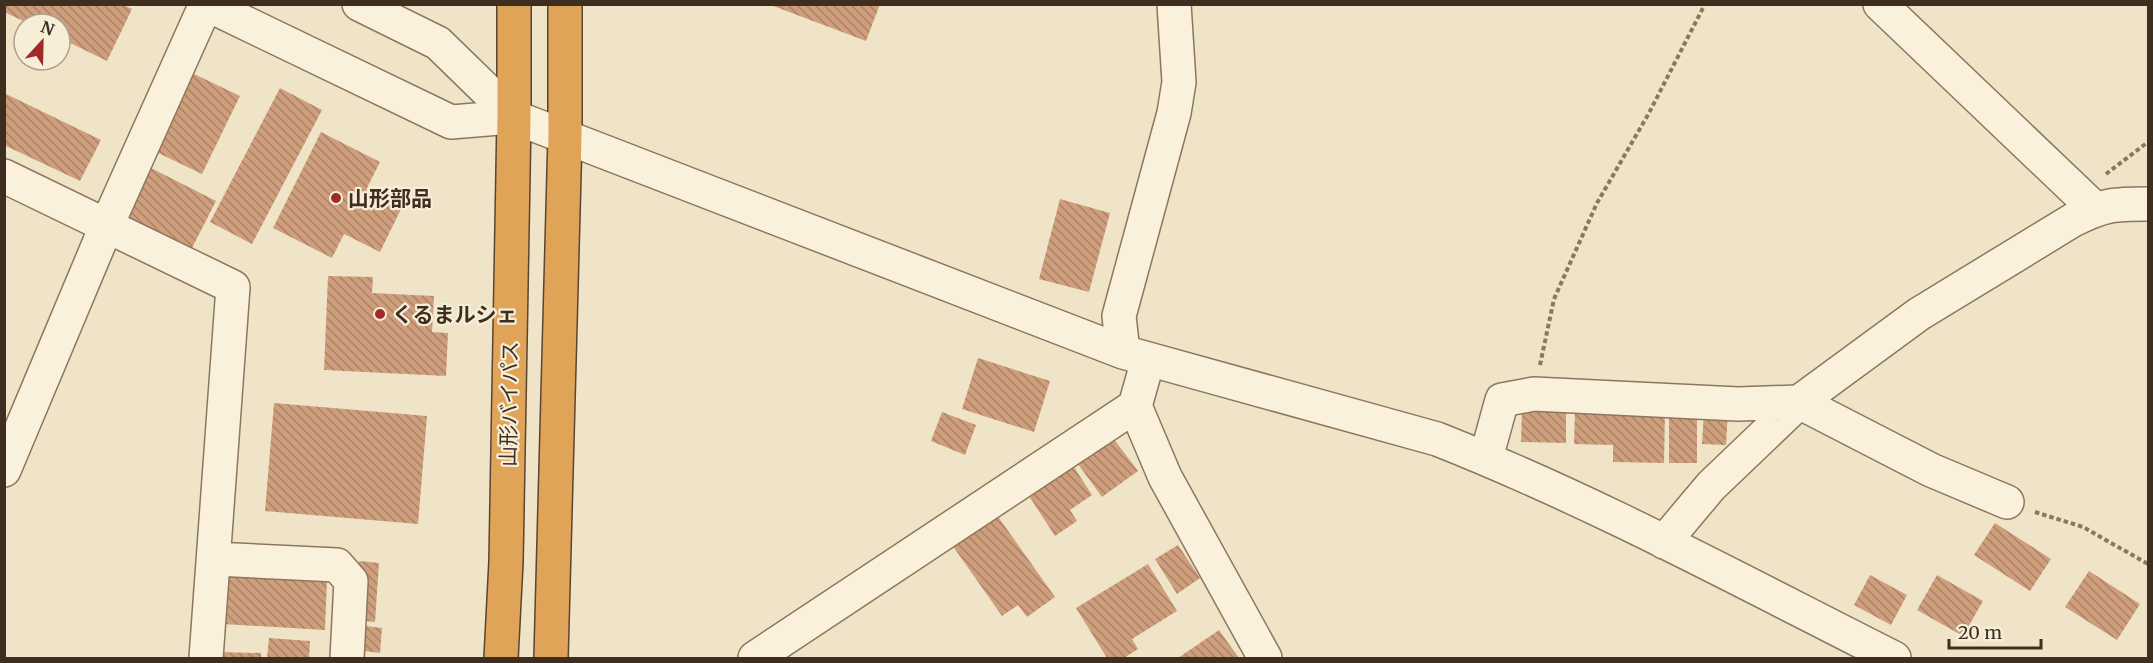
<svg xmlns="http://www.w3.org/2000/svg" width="2153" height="663" font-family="Merriweather,'Noto Sans JP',serif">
<defs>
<pattern id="building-back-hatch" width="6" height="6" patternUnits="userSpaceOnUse" patternTransform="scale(1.5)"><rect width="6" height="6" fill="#cf9f7d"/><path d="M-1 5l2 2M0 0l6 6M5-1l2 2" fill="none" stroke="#a98266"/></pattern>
</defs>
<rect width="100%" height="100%" fill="#f0e4c8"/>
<path fill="url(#building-back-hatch)" d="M4,4H121L132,9L107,61L60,38V24H30L4,12Z
M768,4H880L866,41Z
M190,72L240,96L202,174L152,150Z
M280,88L322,110L252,244L210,222Z
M4,93L101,140L80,181L4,145Z
M321,132L380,162L366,190L402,207L380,252L344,234L332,258L273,228Z
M149,167L216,201L192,248L125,215Z
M1060,199L1110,213L1089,292L1039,279Z
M328,276L373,277L372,293L434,296L432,332L448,333L446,376L324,370Z
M978,358L1050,381L1034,432L962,409Z
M274,403L427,416L418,524L265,511Z
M1522,408L1566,410V443L1521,442Z
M1575,409L1665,410L1664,463L1613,462V445L1574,444Z
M1697,411V463H1669V412Z
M1704,411L1728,412L1726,445L1702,444Z
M942,412L976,425L965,455L931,441Z
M1113,438L1138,471L1102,497L1078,464Z
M1072,464L1092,495L1070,510L1077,521L1055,536L1027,493Z
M994,511L1055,597L1027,617L1018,605L1002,616L950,542Z
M1995,523L2051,559L2030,591L1974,555Z
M1178,545L1200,578L1177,594L1155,559Z
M359,561L379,563L375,622L354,620Z
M1148,564L1177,611L1132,639L1138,649L1124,658H1107L1076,608Z
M2089,571L2140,604L2117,640L2065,607Z
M226,573L327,579L325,630L223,624Z
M1870,575L1907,595L1891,625L1854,605Z
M1937,575L1983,601L1963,636L1917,610Z
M358,625L382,628L380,653L356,650Z
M1219,630L1239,658H1178Z
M269,638L310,641L309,658H267Z
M218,652L261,653V658H218Z"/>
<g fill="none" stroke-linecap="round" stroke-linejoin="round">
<defs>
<path id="minor" d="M206,4L451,122L514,117
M359,4L438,43L514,117L1123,352L1437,439C1594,501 1743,582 1894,658
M1880,4L2095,209
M4,176L233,287L206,658
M1123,352L1119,316L1174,113L1179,82L1174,4
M1135,406L1165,477L1265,658
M1486,458L1502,400L1534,394L1738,404L1799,402L1931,470L2007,502
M4,470L106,227L206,4
M1664,542L1711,486L1799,402L1919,314L2073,220C2105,204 2114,204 2148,204
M215,559L337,565L351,581L347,658
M755,658L1135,406L1148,360"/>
<path id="highway" d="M501,658L506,562L514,117V4
M551,658L565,136V4"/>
</defs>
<use href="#minor" stroke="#8d765c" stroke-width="36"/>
<use href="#highway" stroke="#5b4430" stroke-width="36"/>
<path stroke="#8d765c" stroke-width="4" stroke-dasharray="4.5 3" stroke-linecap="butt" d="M2106,174L2148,142
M1540,365L1554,299L1597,203L1649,113L1705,4
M2035,512L2083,527L2148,564"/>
<use href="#minor" stroke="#faf1dc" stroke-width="33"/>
<use href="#highway" stroke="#e0a458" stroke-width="33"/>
</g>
<g fill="#9e2a2b" stroke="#f7eed8" stroke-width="2">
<circle cx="336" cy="198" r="6"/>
<circle cx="380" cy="314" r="6"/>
</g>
<g text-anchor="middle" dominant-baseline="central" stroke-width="4.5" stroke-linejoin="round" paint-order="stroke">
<g font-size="21" font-weight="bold" fill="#3d2e20" stroke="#f7eed8" text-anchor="start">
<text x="348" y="198">山形部品</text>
<text x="392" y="314">くるまルシェ</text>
</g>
<g font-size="21" fill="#3d2e20" stroke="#f7eed8">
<text transform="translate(509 404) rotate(-89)">山形バイパス</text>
</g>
</g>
<rect width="2153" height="663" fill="none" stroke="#3d2e20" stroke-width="12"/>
<g transform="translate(42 42) rotate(22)"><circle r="28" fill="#f7eed8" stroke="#ada18e" stroke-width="1.5"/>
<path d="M0-4.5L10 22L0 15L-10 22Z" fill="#9e2a2b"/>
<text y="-9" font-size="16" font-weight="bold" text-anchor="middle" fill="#3d2e20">N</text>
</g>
<path d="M1949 639v9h92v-9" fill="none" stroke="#3d2e20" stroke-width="3"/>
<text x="1958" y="639" font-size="18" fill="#3d2e20" stroke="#f7eed8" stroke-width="4.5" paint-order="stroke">20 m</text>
</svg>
